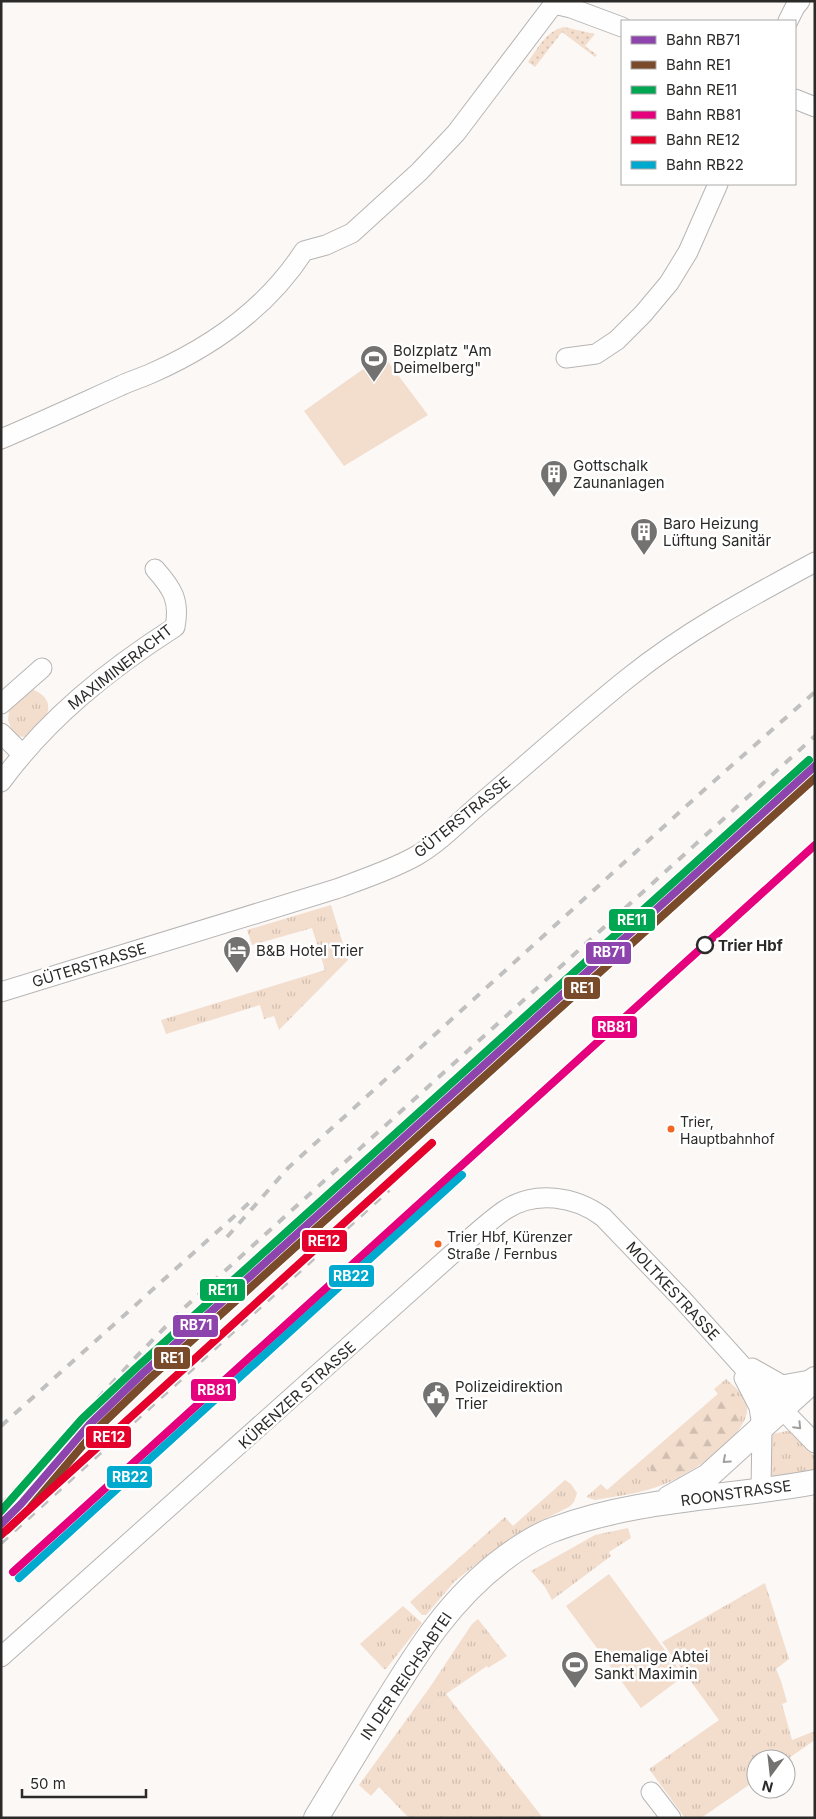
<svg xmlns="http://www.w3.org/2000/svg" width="816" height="1819" font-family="Inter,sans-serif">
<defs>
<pattern id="grass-tufts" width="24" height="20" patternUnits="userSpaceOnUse" patternTransform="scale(1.25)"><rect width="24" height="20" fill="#f3ddcd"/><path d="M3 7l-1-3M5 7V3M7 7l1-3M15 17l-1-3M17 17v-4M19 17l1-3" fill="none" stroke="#d0beb0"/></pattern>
<pattern id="forest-firs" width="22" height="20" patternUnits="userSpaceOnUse" patternTransform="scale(1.25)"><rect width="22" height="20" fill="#f3ddcd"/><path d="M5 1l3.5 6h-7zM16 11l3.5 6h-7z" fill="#d0beb0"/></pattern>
<pattern id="garden-dots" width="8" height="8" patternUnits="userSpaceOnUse" patternTransform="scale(1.25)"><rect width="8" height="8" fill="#f3ddcd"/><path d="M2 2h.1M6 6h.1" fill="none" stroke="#d0beb0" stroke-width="1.8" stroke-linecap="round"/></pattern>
</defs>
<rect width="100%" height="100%" fill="#fbf8f6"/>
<path fill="url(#grass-tufts)" d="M31,689C43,693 53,702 46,716C42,723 32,731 26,737L14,736L8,720L10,703Z
M331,905L348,960L279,1030L274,1016L264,1019L260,1005L166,1034L161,1020L325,970L312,928L252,945L247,930Z
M726,1379C734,1386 745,1395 747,1406C751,1435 689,1475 665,1484C643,1493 618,1496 595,1500L586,1497L601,1484L607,1490L718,1394L714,1389Z
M791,1430L815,1457V1474L772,1480L770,1442L773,1434Z
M565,1480L571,1484L577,1493L574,1502L569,1507L527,1528L488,1555L455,1581L426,1615H422L410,1602L505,1517L513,1526Z
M628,1528L631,1538L609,1552L611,1556L552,1600L545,1587L531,1571L595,1535Z
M765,1583L789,1659L776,1669L781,1681L787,1702L782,1704L792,1740L815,1731V1740L786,1760L756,1759V1780L701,1818H685L649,1769L719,1720L662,1642Z
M403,1606L422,1623L386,1669H384L360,1644Z
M478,1619L507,1656L488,1668L487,1666L446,1694L543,1818H409L379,1787L371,1796L359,1785L428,1690L472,1624Z"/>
<path fill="url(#forest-firs)" d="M727,1388L734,1394L742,1413L736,1428L715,1449L700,1460L678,1474L667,1476L652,1471L649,1465L652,1452L718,1394Z"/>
<path fill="url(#garden-dots)" d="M564,27L595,34L585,46L597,55L595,57L562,32L535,67L528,62C538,48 546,31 564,27Z"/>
<path fill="#f3ddcd" d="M383,355L428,415L344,466L304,411Z
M609,1574L684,1676L641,1708L566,1606Z"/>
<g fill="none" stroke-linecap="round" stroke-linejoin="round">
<defs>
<path id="minor" d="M554,4L571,8L622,27
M788,21L795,7L800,1
M795,99L815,107
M566,358L596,354L617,340L643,314L669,283L688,252L718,184
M1,439C41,422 80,404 120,386C130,381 141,378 152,373C213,346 267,308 304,251L326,245L352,233L419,172L456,133L556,1
M1,704L42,668
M1,733L22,754
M1,782C48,718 108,670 175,627C180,601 173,589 155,569
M1,992L336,889C363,879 391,870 416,856C440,842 460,821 481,803C530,762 578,718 628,678C685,632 750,597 815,562
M752,1368L782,1385L815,1379
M744,1378L759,1407L762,1427L761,1491
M1,1657L451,1255C469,1240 486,1223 505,1210C535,1190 575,1196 603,1217L681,1298L773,1400L815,1443
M651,1792L671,1818"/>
<path id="major" d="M669,1498L708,1476L815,1379
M316,1818C337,1783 358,1749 379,1714C416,1654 448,1600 506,1557C521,1546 537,1535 555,1529C638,1498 729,1498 815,1482"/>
</defs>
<use href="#minor" stroke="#b7b5b4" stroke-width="21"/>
<use href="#major" stroke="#b7b5b4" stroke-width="26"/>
<use href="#minor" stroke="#fefefe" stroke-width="19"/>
<use href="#major" stroke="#fefefe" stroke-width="24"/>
<path stroke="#c1c0c0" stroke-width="4" stroke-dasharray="9 9" stroke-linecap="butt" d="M227,1237L288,1168L704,790L815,692
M1,1426L249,1203
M1,1505L136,1357L184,1308L815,736
M1,1543L389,1190"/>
<defs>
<path id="rail-1" d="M1,1524L21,1504L89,1425L142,1374L815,766"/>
<path id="rail-2" d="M7,1530L28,1510L95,1431L148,1380L815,778"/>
<path id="rail-3" d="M1,1511L82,1419L136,1368L809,760"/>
<path id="rail-4" d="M13,1572L815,845"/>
<path id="rail-5" d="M1,1535L432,1143"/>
<path id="rail-6" d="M19,1578L462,1175"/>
</defs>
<use href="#rail-1" stroke="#fff" stroke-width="11"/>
<use href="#rail-2" stroke="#fff" stroke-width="11"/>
<use href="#rail-3" stroke="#fff" stroke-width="11"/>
<use href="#rail-4" stroke="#fff" stroke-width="11"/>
<use href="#rail-5" stroke="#fff" stroke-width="11"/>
<use href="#rail-6" stroke="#fff" stroke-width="11"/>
<use href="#rail-1" stroke="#8e44ad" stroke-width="8"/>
<use href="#rail-2" stroke="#7a4b2a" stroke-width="8"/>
<use href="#rail-3" stroke="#00a651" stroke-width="8"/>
<use href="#rail-4" stroke="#e5007d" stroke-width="8"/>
<use href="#rail-5" stroke="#e4002b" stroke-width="8"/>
<use href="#rail-6" stroke="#00a9ce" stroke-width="8"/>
</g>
<defs><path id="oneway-chevron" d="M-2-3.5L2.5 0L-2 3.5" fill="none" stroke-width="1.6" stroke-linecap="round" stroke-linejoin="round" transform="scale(1.25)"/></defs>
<g stroke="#9f9f9e">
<use href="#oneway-chevron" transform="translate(798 1426) rotate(46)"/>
<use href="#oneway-chevron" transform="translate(726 1460) rotate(138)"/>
</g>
<defs>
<symbol id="stadium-pin" viewBox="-11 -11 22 30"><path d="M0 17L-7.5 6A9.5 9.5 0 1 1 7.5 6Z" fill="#747271" stroke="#fff"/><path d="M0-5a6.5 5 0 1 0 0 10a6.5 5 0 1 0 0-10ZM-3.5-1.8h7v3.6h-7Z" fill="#fff"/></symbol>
<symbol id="building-pin" viewBox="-11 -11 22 30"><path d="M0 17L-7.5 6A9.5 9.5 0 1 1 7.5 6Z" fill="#747271" stroke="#fff"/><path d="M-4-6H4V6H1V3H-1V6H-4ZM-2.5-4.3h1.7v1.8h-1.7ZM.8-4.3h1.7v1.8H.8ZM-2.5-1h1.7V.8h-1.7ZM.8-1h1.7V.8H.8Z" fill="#fff"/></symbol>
<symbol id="hotel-pin" viewBox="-11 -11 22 30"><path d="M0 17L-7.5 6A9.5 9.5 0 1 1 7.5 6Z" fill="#747271" stroke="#fff"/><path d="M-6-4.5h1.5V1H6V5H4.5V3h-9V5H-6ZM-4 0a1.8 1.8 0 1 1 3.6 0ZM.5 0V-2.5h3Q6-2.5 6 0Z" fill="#fff"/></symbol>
<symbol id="civic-pin" viewBox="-11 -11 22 30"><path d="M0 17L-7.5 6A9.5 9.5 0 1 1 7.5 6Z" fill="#747271" stroke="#fff"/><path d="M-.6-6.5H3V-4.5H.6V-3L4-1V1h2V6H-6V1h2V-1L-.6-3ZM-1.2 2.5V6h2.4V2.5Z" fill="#fff"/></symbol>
</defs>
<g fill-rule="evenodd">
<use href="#stadium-pin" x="358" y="343" width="32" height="43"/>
<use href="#building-pin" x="538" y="458" width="32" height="43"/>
<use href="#building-pin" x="628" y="516" width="32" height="43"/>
<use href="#hotel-pin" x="221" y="934" width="32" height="43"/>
<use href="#civic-pin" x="420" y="1379" width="32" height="43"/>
<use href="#stadium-pin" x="559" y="1649" width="32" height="43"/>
</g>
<circle fill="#fff" stroke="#2b2a29" stroke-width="2.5" cx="705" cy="945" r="8"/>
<g fill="#f26522" stroke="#fff" stroke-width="2">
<circle cx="671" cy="1129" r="4.5"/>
<circle cx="438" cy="1244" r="4.5"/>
</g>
<g text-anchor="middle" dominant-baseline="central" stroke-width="5" stroke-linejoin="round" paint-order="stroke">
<g font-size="14" fill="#2b2a29" stroke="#fff" text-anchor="start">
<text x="680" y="1121">Trier,<tspan x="680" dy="17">Hauptbahnhof</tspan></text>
<text x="447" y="1236">Trier Hbf, Kürenzer<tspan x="447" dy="17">Straße / Fernbus</tspan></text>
</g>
<g font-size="15" fill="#2b2a29" stroke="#fff" text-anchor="start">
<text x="393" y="350">Bolzplatz "Am<tspan x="393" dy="17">Deimelberg"</tspan></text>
<text x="573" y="465">Gottschalk<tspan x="573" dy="17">Zaunanlagen</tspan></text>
<text x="663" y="523">Baro Heizung<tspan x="663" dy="17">Lüftung Sanitär</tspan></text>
<text x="256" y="950">B&amp;B Hotel Trier</text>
<text x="455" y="1386">Polizeidirektion<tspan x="455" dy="17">Trier</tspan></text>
<text x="594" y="1656">Ehemalige Abtei<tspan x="594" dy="17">Sankt Maximin</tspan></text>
</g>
<g font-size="15" fill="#2b2a29" stroke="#fff">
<text transform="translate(120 667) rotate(-38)">MAXIMINERACHT</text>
<text transform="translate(462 817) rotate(-39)">GÜTERSTRASSE</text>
<text transform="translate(89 965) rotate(-17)">GÜTERSTRASSE</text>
<text transform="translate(673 1291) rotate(47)">MOLTKESTRASSE</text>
<text transform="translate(297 1395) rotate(-42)">KÜRENZER STRASSE</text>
<text transform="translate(736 1493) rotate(-8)">ROONSTRASSE</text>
<text transform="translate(406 1676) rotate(-56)">IN DER REICHSABTEI</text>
</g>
<g font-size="15" font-weight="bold" fill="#2b2a29" stroke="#fff" text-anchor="start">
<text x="718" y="945">Trier Hbf</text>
</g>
</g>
<g stroke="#fff" stroke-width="2">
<rect x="608" y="908" width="48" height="24" rx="5" fill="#00a651"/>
<rect x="585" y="941" width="47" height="24" rx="5" fill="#8e44ad"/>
<rect x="563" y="976" width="38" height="24" rx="5" fill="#7a4b2a"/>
<rect x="591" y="1015" width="47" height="24" rx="5" fill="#e5007d"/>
<rect x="301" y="1229" width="47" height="24" rx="5" fill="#e4002b"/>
<rect x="328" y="1264" width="47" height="24" rx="5" fill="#00a9ce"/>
<rect x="199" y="1278" width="47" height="24" rx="5" fill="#00a651"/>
<rect x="172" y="1314" width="47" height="24" rx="5" fill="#8e44ad"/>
<rect x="153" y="1346" width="38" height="24" rx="5" fill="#7a4b2a"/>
<rect x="190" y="1378" width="47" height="24" rx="5" fill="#e5007d"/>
<rect x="85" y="1425" width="47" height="24" rx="5" fill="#e4002b"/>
<rect x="106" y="1465" width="47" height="24" rx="5" fill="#00a9ce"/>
</g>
<g font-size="14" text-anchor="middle" font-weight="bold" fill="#fff">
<text x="632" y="925">RE11</text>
<text x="609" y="957">RB71</text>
<text x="582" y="993">RE1</text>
<text x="614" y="1032">RB81</text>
<text x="324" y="1246">RE12</text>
<text x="351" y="1281">RB22</text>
<text x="223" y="1295">RE11</text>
<text x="196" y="1330">RB71</text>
<text x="172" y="1363">RE1</text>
<text x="214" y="1395">RB81</text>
<text x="109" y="1442">RE12</text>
<text x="130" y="1482">RB22</text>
</g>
<rect width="816" height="1819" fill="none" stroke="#2b2a29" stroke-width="5"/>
<rect x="621" y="20" width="175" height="165" fill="#ffffff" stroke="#aaaaa9"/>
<rect x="631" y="36" width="25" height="8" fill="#8e44ad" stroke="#aaaaa9"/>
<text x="666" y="45" font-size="15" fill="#2b2a29">Bahn RB71</text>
<rect x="631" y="61" width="25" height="8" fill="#7a4b2a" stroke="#aaaaa9"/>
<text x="666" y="70" font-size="15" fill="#2b2a29">Bahn RE1</text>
<rect x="631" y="86" width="25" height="8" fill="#00a651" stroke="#aaaaa9"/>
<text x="666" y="95" font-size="15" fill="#2b2a29">Bahn RE11</text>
<rect x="631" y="111" width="25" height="8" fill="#e5007d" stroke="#aaaaa9"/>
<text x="666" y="120" font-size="15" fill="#2b2a29">Bahn RB81</text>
<rect x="631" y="136" width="25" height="8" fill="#e4002b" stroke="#aaaaa9"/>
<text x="666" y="145" font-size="15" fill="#2b2a29">Bahn RE12</text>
<rect x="631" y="161" width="25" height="8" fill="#00a9ce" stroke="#aaaaa9"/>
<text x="666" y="170" font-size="15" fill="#2b2a29">Bahn RB22</text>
<g transform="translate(771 1774) rotate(195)"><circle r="24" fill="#ffffff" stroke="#aaaaa9"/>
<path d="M0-4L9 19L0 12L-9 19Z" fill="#747271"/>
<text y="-8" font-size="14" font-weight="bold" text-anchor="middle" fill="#2b2a29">N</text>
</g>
<path d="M22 1789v8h124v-8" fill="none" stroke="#2b2a29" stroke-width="2.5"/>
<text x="30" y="1789" font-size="15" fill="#2b2a29" stroke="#ffffff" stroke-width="4" paint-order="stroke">50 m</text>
</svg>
